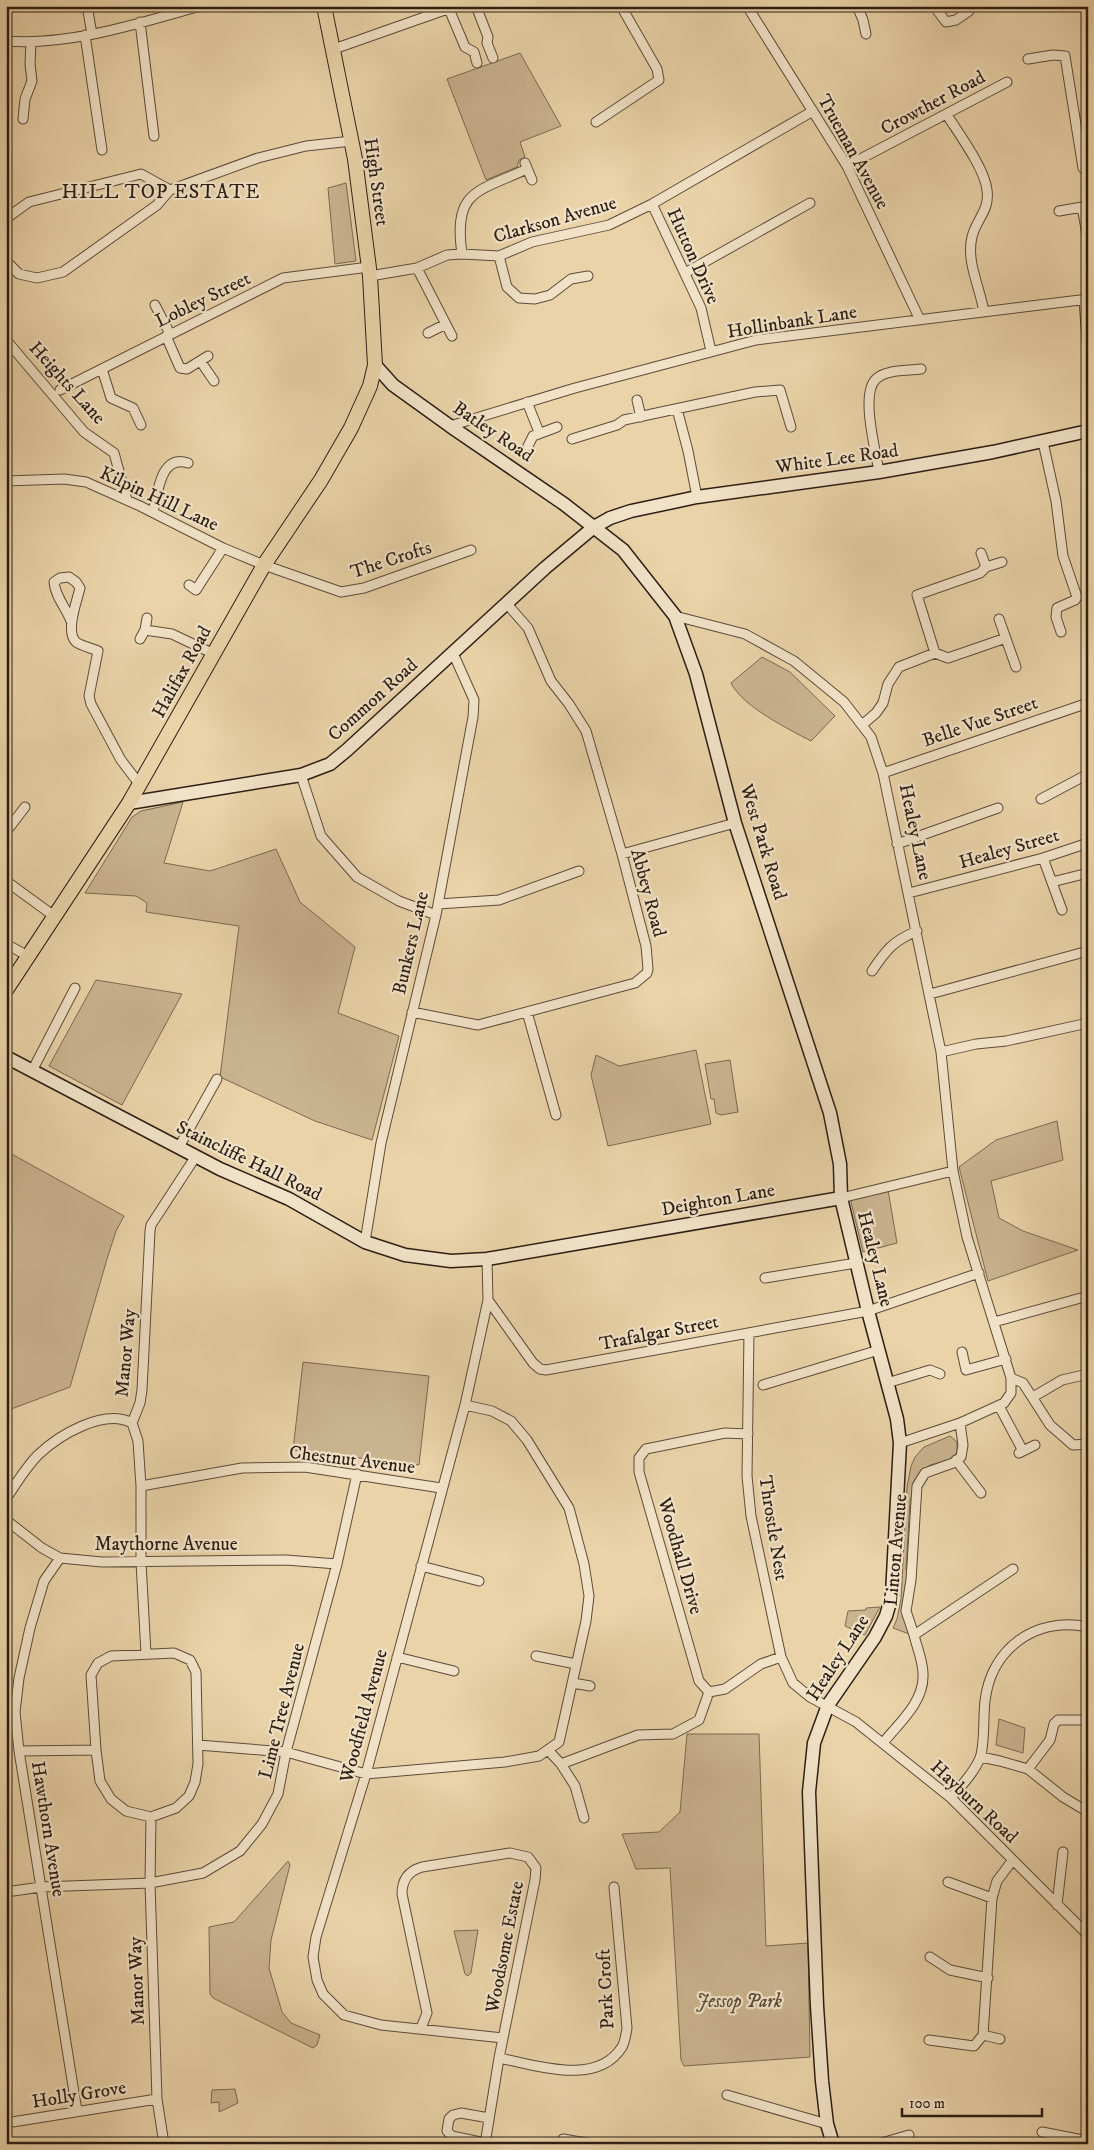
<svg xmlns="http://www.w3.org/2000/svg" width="1094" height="2150" font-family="'IM FELL DW Pica',serif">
<rect width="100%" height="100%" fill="#ead3a9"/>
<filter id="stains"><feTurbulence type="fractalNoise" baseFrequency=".004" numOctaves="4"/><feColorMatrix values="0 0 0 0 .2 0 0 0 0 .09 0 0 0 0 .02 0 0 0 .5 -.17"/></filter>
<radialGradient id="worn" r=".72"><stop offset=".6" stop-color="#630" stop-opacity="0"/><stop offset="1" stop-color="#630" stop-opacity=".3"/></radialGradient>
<path fill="#cab490" stroke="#7b6952" d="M520,53L561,126L520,142L525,157L519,160L517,167L486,180L447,79Z
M346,183L356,261L335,264L328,188Z
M762,657L790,672L835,716L811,741C788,729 742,706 731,683Z
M183,802L164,863L210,871L276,849L300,902L355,947L338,1013L399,1036L372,1140L315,1121L220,1077L239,926L146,912L147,903L136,896L85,893L132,817L141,811Z
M96,980L182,994L122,1105L49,1066Z
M696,1050L711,1124L608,1146L591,1075L596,1055L619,1066Z
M730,1060L738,1112L721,1115L716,1113L714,1099H711L705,1064Z
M1057,1121L1063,1160L991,1181L999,1218L1023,1231L1078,1250L988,1281L959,1167L996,1140Z
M6,1151L124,1216L116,1231L107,1259L70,1387L6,1411Z
M888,1190L897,1243L863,1252L851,1202L854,1197Z
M303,1362L429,1376L419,1465L293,1450Z
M950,1436L957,1442V1452L952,1459L930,1465L923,1471L910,1501L906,1569L909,1574V1634L893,1628L897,1619L901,1599L907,1487L911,1466L915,1457L924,1447Z
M880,1607L865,1635L845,1626L848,1611L866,1610V1608Z
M999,1719L1025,1728L1023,1753L996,1745Z
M687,1734H759L766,1946L808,1943L810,2057L684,2066L681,2060L670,1868L636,1869L622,1834L659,1832L680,1812Z
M288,1861L290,1865L271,1940L269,1968L282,2012L291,2023L320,2035L317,2045L313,2048L213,1998L210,1994L209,1927L234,1922Z
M478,1930L471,1973L468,1976L465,1974L454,1931Z
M235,2089L238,2103L219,2112V2102L211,2103L212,2090Z"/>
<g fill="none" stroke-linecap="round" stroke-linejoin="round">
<defs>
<path id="street" d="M87,6L92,34
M476,6L488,37L487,43L493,58
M747,6L847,166L920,320
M857,6L863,20L866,34
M934,6L946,22L956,20L969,11
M449,9L465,47L474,52L477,63
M140,22L154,136
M85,35L102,150
M6,41C72,46 138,23 201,6
M334,49L456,6
M1028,59L1053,55L1065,56L1083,168
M947,115C959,134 985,169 987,190C990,211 976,219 972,237C966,262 980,287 984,312
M23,119L25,99L32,81L30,64L31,42
M596,122L659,80L657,69L621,6
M525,163L532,180
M847,166L1007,82
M652,204L701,308L711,351
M1082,207L1088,240
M1059,211L1088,206
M6,223L8,217L29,202L141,174L170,190
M462,254C453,190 477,192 527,169
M499,256L507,287L519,298L535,299L550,295L571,279L588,276
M6,261L19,274L37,278L63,272L157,205L170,190L258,158L306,146L352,141
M417,268L452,336
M685,273L810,203
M370,276L417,268L447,255L462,254L499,256L532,242L609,225L652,204L813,111
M1084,300L1088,353
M155,305L170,334
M428,333L446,324
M166,336L180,368L187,369L208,356
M6,340L84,432L114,453L127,500
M201,362L214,381
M102,369L111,398L133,408L141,425
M60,390L283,278L369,267
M637,400L641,417
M527,402L539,432
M677,409L688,451L697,497
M450,426L575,388L756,340L1088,299
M572,439L617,425L624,420L755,392L780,390L791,427
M1043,442L1056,501L1063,556L1077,597L1075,600L1057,608L1056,617L1061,632
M528,446L533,436L557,427
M879,472C876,451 860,394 876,379C886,369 908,371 921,369
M6,481L64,479L86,482L140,506L223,548L264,565L341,592L364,588L471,550
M153,512C158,493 160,454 188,463
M981,553L986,567
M189,585L196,590L223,548
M675,616L745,634L794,661L844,702L871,737L883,773L941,1052L953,1171L967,1237L1011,1378V1393L1004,1403L960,1423L900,1443
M999,619L1016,667
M71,621C66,608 55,596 54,582L60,578L69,577L76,582L80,588C77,601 65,632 76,642C81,646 92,648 98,651L89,696L91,704L121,760L140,785
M145,630L172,634L214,654
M140,639L145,630L147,618
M935,653L917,595L980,573L986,567L1002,562
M862,725L876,713L883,703L888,684L899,667L935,653L948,658L1006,638
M883,773L1088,703
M301,775L321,836L357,877L399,901L436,915
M1041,799L1088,774
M6,832L25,807
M897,844L998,808
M622,854L735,823
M1043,858L1062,910
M6,881L54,916
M1052,882L1088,873
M909,893L1043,858L1088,843
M438,904L499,900L579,871
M6,944L28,956
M872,971C886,950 893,941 917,931
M930,994L1088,951
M412,1012L478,1025L635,983L647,973L648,969L646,946L622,854L586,731L569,704L551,681L528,628L507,604
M527,1012L556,1115
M941,1052L976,1044L1006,1041L1088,1023
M32,1071L75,988
M179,1147L217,1079
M841,1198L953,1171
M365,1242L381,1143L436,915L473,717L474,700L453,653
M487,1259L488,1300L465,1405L366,1774L316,1937L313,1957L317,1980L323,1994L344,2015L381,2025L503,2038
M765,1278L856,1263
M488,1300L533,1363L540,1369L546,1370L868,1311L979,1273
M994,1322L1088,1296
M749,1333L747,1476L751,1516L781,1657L793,1683L810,1697L856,1722L951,1798L1088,1935
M962,1352L966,1370L1006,1359
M1011,1378L1023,1383L1050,1425L1073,1445L1088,1444
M887,1383L930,1370L940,1374
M763,1385L879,1350
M1033,1397L1062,1380L1088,1374
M999,1406L1023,1451
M748,1434L725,1433L646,1449L639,1458V1472L699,1681L709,1692L725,1689L761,1664L781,1657
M1019,1453L1035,1445
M956,1460L981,1493
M141,1486L242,1468L305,1467L441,1488
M6,1499C15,1485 26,1467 38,1455C59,1435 104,1408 132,1423
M6,1520L42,1548L60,1558L102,1562L286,1560L337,1564
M60,1558L44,1581L30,1628L19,1678L15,1712L19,1751L77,2111
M421,1566L479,1581
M914,1635L906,1611L911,1580L917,1486L925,1473L953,1463L961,1457L963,1445L960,1423
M174,1653L190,1660L196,1672L198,1764L195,1782L189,1796L176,1808L151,1817L126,1811L111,1799L100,1781L96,1750L91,1675L98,1663L111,1656Z
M146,1654L141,1562V1486L138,1441L132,1423L140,1403L142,1390L150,1231L151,1225L196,1156
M536,1656L576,1664
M397,1657L454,1671
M573,1683L590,1686
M883,1743C898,1724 923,1703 923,1677C924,1663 917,1648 914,1635L1013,1569
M198,1745L286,1752L366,1774L505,1762L539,1756L559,1742L586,1621L589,1596L584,1564L569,1508L527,1440L511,1421L492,1411L465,1405
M548,1750L561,1764L575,1786L584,1818
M19,1751L96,1750
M981,1757L1000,1761L1028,1769L1063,1797L1088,1812
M561,1764L638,1735L673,1734L699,1720L709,1692
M1028,1769L1050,1740L1054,1724L1058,1720H1088
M951,1798C961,1786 974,1773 980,1758C985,1745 983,1717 985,1701C991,1649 1035,1616 1088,1627
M151,1817L150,1883L157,2099L164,2144
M948,1882L992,1898
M6,1892L41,1887L150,1883L203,1873L240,1851L262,1824L278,1794L286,1752L337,1564L357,1474
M1057,1905L1063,1852
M930,1957L950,1970L988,1978
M421,2028L427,2013L402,1894C402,1880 408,1871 422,1867L510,1853L528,1857L536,1868L535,1880L499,2058L485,2144
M983,2035L1000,2039
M929,2040L974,2046L983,2035L992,1898L997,1881L1012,1861
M499,2058C536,2065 597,2087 622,2047C625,2042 626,2034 627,2028L614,1887
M727,2095L827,2124
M6,2123L157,2099
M1042,2132L1088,2141
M485,2143L452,2136L447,2131L449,2119L453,2115L461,2113L489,2118
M562,2144L563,2139L592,2144
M878,2144L909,2135"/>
<path id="secondary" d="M375,365L393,385L450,426L564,504L623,550L675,616L696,674L735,823L830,1113L840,1164L841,1198L868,1311L897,1419L900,1443L892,1595L886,1616L875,1637L828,1705L814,1743L809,1792L817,2006L822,2081L827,2124L833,2144
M129,803L301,775L330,764L347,750L545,568L594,527L610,518L631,511L697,497L879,472L993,452L1088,431
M6,1057L220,1169L289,1199L365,1242L405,1255L451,1261L487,1259L841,1198"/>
<path id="primary" d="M6,990L129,803L264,565L321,480L351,428L370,386L375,365L370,276L355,159L324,6"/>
</defs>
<use href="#street" stroke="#5c4b39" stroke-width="11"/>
<use href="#secondary" stroke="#2c1e14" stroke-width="15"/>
<use href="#primary" stroke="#2c1e14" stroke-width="16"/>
<use href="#street" stroke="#f1e2c7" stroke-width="9"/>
<use href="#secondary" stroke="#f1e2c7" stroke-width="12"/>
<use href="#primary" stroke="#ead3a9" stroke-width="14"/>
</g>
<g text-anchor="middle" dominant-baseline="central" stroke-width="4.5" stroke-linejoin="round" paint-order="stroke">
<g font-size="19" fill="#2c1e14" stroke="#f1e2c7">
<text transform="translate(933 103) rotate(-28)">Crowther Road</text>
<text transform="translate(853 152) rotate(61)">Trueman Avenue</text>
<text transform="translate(376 182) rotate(82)">High Street</text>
<text transform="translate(555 220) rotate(-16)">Clarkson Avenue</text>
<text transform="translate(693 256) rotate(66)">Hutton Drive</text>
<text transform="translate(203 300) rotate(-26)">Lobley Street</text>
<text transform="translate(792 322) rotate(-9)">Hollinbank Lane</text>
<text transform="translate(67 383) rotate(48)">Heights Lane</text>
<text transform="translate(493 432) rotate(34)">Batley Road</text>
<text transform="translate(837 459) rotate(-8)">White Lee Road</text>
<text transform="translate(159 499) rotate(25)">Kilpin Hill Lane</text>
<text transform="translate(391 560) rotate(-18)">The Crofts</text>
<text transform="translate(182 672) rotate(-61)">Halifax Road</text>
<text transform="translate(373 700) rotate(-42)">Common Road</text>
<text transform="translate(980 722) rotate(-19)">Belle Vue Street</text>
<text transform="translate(915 832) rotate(78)">Healey Lane</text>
<text transform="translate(763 842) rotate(73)">West Park Road</text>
<text transform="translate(1009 849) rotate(-16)">Healey Street</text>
<text transform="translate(648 893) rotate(75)">Abbey Road</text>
<text transform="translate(411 943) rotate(-77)">Bunkers Lane</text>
<text transform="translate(249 1161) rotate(26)">Staincliffe Hall Road</text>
<text transform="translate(718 1200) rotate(-10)">Deighton Lane</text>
<text transform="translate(875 1259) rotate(76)">Healey Lane</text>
<text transform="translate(659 1333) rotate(-11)">Trafalgar Street</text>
<text transform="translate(126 1353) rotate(-85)">Manor Way</text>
<text transform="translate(352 1460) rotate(7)">Chestnut Avenue</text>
<text transform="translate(773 1528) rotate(81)">Throstle Nest</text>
<text x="166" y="1544">Maythorne Avenue</text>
<text transform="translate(896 1550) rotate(-85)">Linton Avenue</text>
<text transform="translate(680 1556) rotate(74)">Woodhall Drive</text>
<text transform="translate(838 1658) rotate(-57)">Healey Lane</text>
<text transform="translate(282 1711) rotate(-76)">Lime Tree Avenue</text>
<text transform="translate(364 1716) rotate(-75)">Woodfield Avenue</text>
<text transform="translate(974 1802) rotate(43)">Hayburn Road</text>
<text transform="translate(48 1829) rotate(81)">Hawthorn Avenue</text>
<text transform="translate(505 1947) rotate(-79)">Woodsome Estate</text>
<text transform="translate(137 1981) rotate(-92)">Manor Way</text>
<text transform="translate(606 1989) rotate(-93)">Park Croft</text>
<text transform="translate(79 2095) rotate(-9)">Holly Grove</text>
</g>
<g font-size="19" font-style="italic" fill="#5b4b39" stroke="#f1e2c7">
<text x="739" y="2001">Jessop Park</text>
</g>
<g font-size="20" letter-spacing="1" fill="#2c1e14" stroke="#f1e2c7">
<text x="161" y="192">HILL TOP ESTATE</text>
</g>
</g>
<rect width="1094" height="2150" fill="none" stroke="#ead3a9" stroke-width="25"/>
<rect x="8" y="8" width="1079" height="2135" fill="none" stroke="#2c1e14" stroke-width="2.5"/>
<rect x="12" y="12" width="1069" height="2125" fill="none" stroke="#2c1e14"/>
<path d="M902 2108v8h140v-8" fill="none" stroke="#2c1e14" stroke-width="2.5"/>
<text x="909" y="2108" font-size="15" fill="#2c1e14" stroke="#f1e2c7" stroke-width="4" paint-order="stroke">100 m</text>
<rect width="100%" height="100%" filter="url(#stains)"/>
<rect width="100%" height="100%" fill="url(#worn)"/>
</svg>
